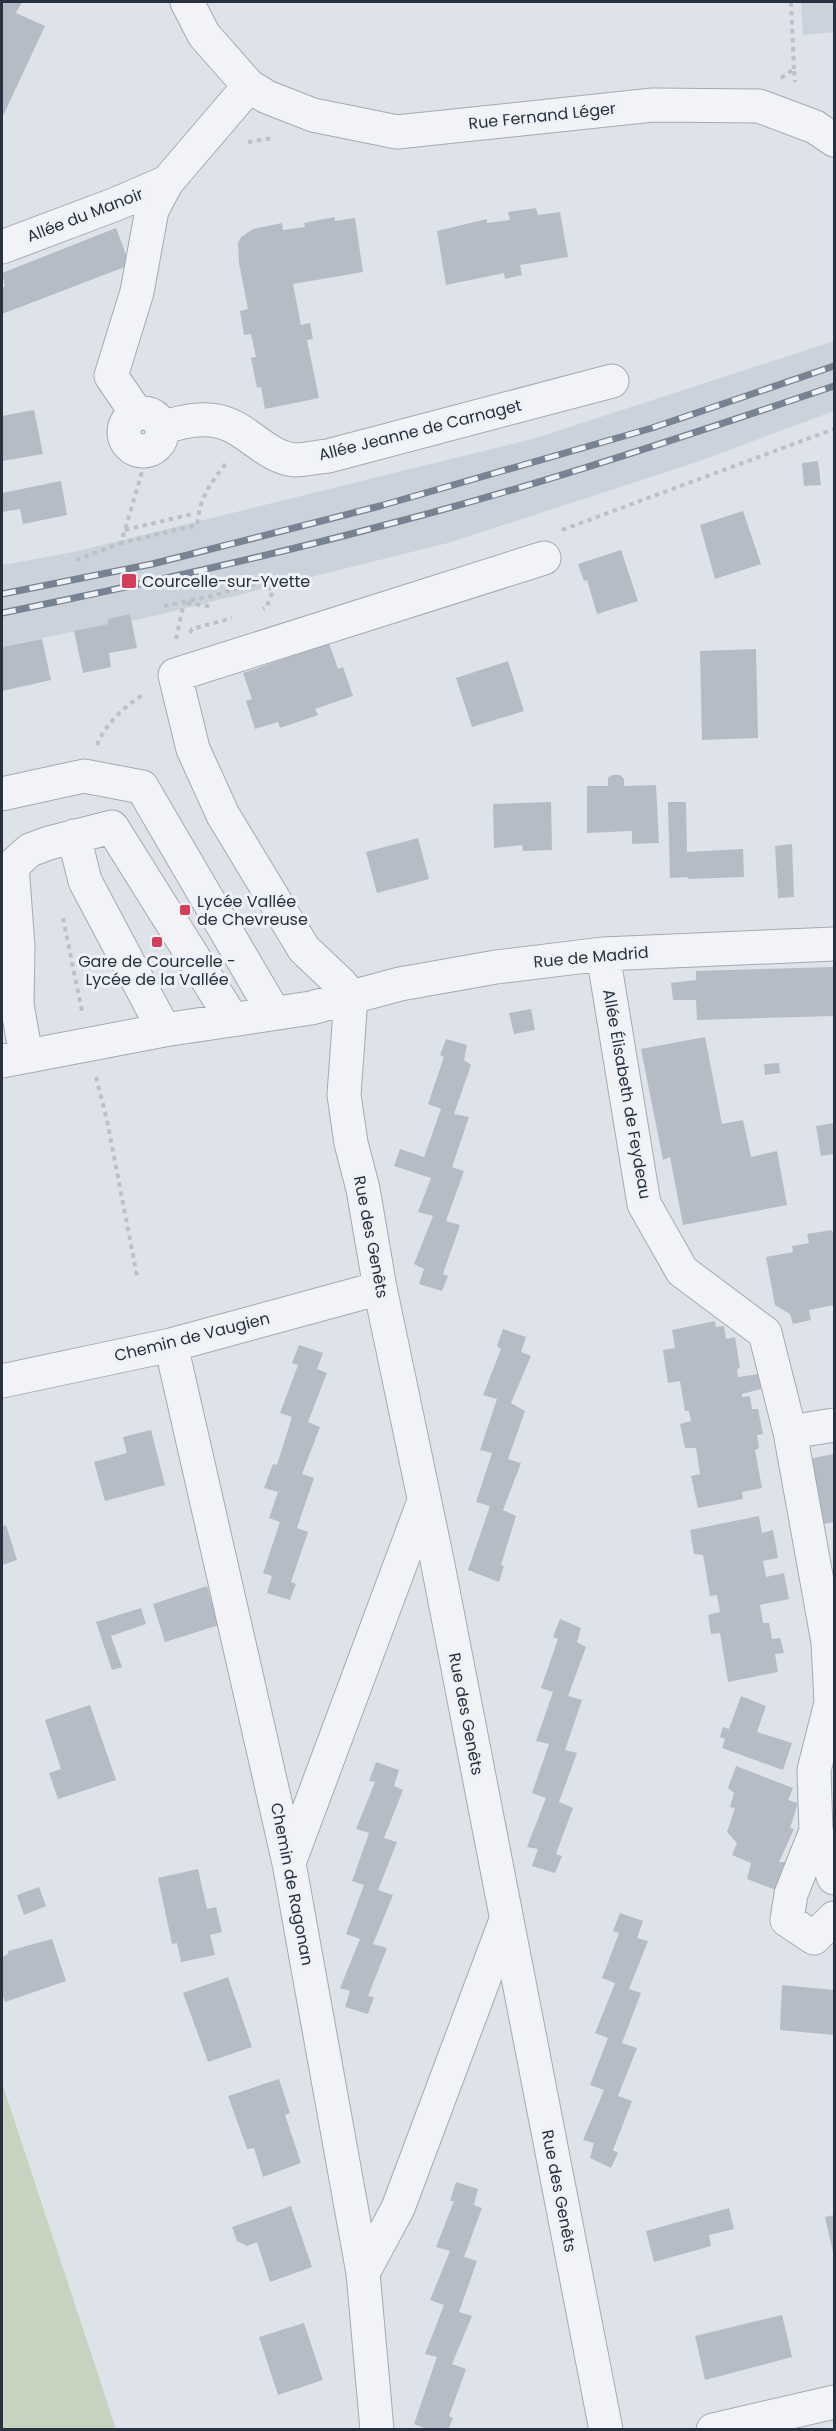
<svg xmlns="http://www.w3.org/2000/svg" width="836" height="2431" font-family="Poppins,sans-serif">
<rect width="100%" height="100%" fill="#dee3e9"/>
<path fill="#ccd2db" d="M801,2H834V32L803,35Z
M834,341V411L697,462L448,543L166,613L131,621L129,615L108,619V624L2,647V565L74,552L536,438Z"/>
<path fill="#c5d3bf" d="M2,2083L116,2429H2Z"/>
<path fill="#b6bcc6" d="M2,2H22L16,13L45,26L2,118Z
M536,208L538,215L560,212L568,257L520,265L522,275L505,279L504,273L446,285L437,231L487,219V223L510,220L508,212Z
M335,217V221L355,218L363,272L293,284L301,325L310,323L313,339L307,340L319,398L265,409L261,387L257,388L251,358L256,357L251,334L244,335L240,311L248,309L239,263L238,243L241,237L253,229L282,223L283,230L305,227L304,223Z
M116,228L130,265L2,314V288L5,286L2,273Z
M34,410L43,454L2,461V416Z
M818,461L821,485L804,486L802,463Z
M61,481L67,515L23,524L20,509L2,512V493Z
M743,511L761,564L715,579L700,525Z
M621,550L638,601L597,614L587,580L584,581L578,564Z
M130,614L137,648L109,653L111,667L83,673L74,631L108,624V619Z
M42,639L51,680L2,691V647Z
M329,643L338,669L343,667L353,696L315,709L318,715L280,728L278,722L255,729L246,701L252,699L243,673Z
M756,649L758,738L702,740L700,651Z
M508,661L524,711L472,727L456,678Z
M612,775H620L624,779V786L656,785L659,843L632,844V831L587,833V786H608V778Z
M551,802L552,850L523,851L522,845L494,848L493,804Z
M668,802H686L687,852L743,849L744,877L688,879V877L670,878Z
M418,838L429,879L377,893L366,852Z
M792,844L794,897L778,898L775,846Z
M834,967V1016L697,1020L696,1000H673L671,983L696,980V971Z
M531,1009L535,1030L514,1034L509,1013Z
M705,1037L722,1124L743,1120L751,1157L777,1151L787,1205L683,1225L670,1157L663,1160L641,1049Z
M446,1039L467,1045L464,1060L471,1065L454,1114L469,1117L452,1167L464,1171L446,1221L460,1225L443,1274L448,1276L442,1291L419,1284L424,1269L414,1264L433,1216L418,1212L431,1178L394,1166L400,1149L424,1157L441,1109L428,1104L444,1057L440,1055Z
M779,1063L780,1073L765,1075L764,1064Z
M834,1123V1154L821,1156L816,1126Z
M832,1230L834,1237V1305L809,1310L811,1320L793,1324L790,1314L775,1305L766,1257L793,1252L792,1246L809,1243L807,1234Z
M715,1321L716,1327L724,1326L726,1339L735,1337L740,1368L737,1369L738,1377L759,1374L761,1389L742,1394V1397L750,1396L752,1409H758L763,1434L757,1435L759,1448L755,1450L762,1488L742,1492L743,1499L698,1508L691,1476L700,1474L696,1448H685L680,1424L691,1421L689,1411H685L680,1381L668,1383L663,1350L675,1348L672,1330Z
M503,1329L526,1337L521,1352L531,1356L511,1403L525,1411L508,1459L521,1463L503,1510L516,1516L501,1565L504,1566L499,1582L468,1570L490,1506L476,1502L492,1453L480,1450L497,1399L483,1395L501,1349L497,1346Z
M299,1345L323,1353L317,1369L327,1373L308,1422L320,1427L302,1474L314,1478L297,1528L308,1532L291,1582L296,1584L290,1600L267,1593L272,1576L263,1573L280,1522L269,1518L278,1492L264,1488L273,1464L277,1465L292,1417L280,1413L298,1365L292,1363Z
M151,1430L165,1485L105,1501L94,1462L127,1453L123,1437Z
M834,1454V1522L820,1525L808,1459Z
M759,1516L762,1533L773,1530L778,1558L763,1561L766,1577L784,1573L789,1599L760,1605L763,1623H769L772,1639L780,1638L784,1653L775,1654L778,1672L728,1682L720,1633L711,1634L708,1615L720,1612L717,1595L710,1596L703,1555L694,1554L690,1530Z
M6,1525L17,1560L2,1565V1527Z
M207,1586L219,1625L165,1642L153,1604Z
M141,1608L146,1624L111,1636L122,1667L112,1670L96,1622Z
M560,1619L581,1628L577,1642L586,1647L568,1696L582,1700L565,1750L577,1753L559,1802L573,1808L556,1854L562,1856L555,1873L532,1866L538,1849L527,1847L546,1798L532,1793L549,1744L536,1741L553,1692L541,1688L558,1639L553,1637Z
M741,1696L766,1706L757,1732L792,1743L783,1770L722,1748L725,1739L720,1737L723,1727L729,1729Z
M90,1705L116,1780L58,1799L49,1773L61,1769L45,1720Z
M376,1762L399,1770L394,1786L403,1790L384,1838L397,1842L378,1890L393,1895L373,1944L387,1948L368,1996L374,1997L368,2014L345,2007L350,1991L340,1988L360,1939L346,1934L364,1885L352,1881L369,1833L356,1829L375,1782L369,1781Z
M736,1766L793,1788L788,1800L798,1803L790,1828L794,1829L779,1862H785L776,1890L747,1879L751,1863L732,1855L737,1843L727,1832L735,1808L730,1807L734,1793L728,1788Z
M198,1869L207,1909L216,1907L222,1932L210,1935L215,1955L181,1962L177,1943L172,1944L158,1878Z
M39,1887L46,1906L24,1915L17,1895Z
M620,1913L643,1921L637,1938L648,1941L629,1989L641,1993L622,2043L637,2048L618,2096L632,2101L613,2150L618,2153L611,2168L590,2158L594,2143L583,2140L604,2090L590,2085L608,2038L595,2033L615,1983L602,1978L619,1933L613,1931Z
M52,1939L66,1981L5,2002L2,1993V1957L8,1954V1951Z
M228,1977L252,2047L208,2062L183,1993Z
M782,1985L834,1990V2035L780,2030Z
M279,2079L290,2113L285,2115L301,2163L263,2177L254,2148L247,2149L228,2096Z
M456,2182L478,2189L474,2205L482,2208L464,2257L477,2261L459,2312L472,2316L452,2364L466,2369L449,2416L453,2418L448,2430H430L414,2424L437,2357L425,2354L444,2305L430,2300L450,2251L436,2247L454,2201H450Z
M291,2206L312,2267L270,2282L257,2242L247,2246L237,2241L232,2227Z
M729,2208L734,2229L709,2235L711,2246L654,2262L646,2231Z
M834,2215V2257L825,2217Z
M782,2315L792,2357L705,2380L695,2336Z
M304,2323L323,2380L278,2395L259,2337Z"/>
<g fill="none" stroke-linecap="round" stroke-linejoin="round">
<defs>
<path id="minor" d="M187,2L204,35L249,86L267,97L313,115L397,132L653,105L759,106L815,127L834,140
M2,247L116,204L167,182
M124 432a19 19 0 1 1 38 0a19 19 0 1 1-38 0Z
M137,414L111,376L137,292L152,210L167,182L249,86
M163,427C180,423 199,417 217,421C246,426 266,458 295,460C306,460 317,457 328,456L612,381
M2,794L84,776L142,787L274,1013
M74,836L85,881L164,1030
M603,954L644,1204L682,1271L765,1333L790,1432L834,1425
M351,997L344,1095L351,1143L363,1189L380,1288L437,1560L606,2430
M351,997L341,984L304,949L223,815L193,749L175,675L544,558
M26,1056L17,1004L18,946L12,866L30,850L49,843L112,827L232,1019
M2,1061L164,1030L311,1008L400,984L496,967L603,954L834,944
M171,1345L289,1863L363,2273L377,2430
M2,1381L171,1345L380,1288
M790,1432L828,1642L831,1703L814,1770L816,1831L834,1878
M816,1831L791,1894L787,1920L814,1938L834,1918
M289,1863L424,1501
M363,2273L398,2208L506,1920
M713,2430L834,2402"/>
</defs>
<use href="#minor" stroke="#a3aab3" stroke-width="35"/>
<path stroke="#bcc1c7" stroke-width="4" stroke-dasharray="4.5 4.5" stroke-linecap="butt" d="M791,2L794,69
M781,78L794,69L795,82
M248,142L273,138
M147,455L121,543L197,525C200,496 210,484 227,462
M125,530L192,514
M562,530L834,429
M76,560L121,543
M187,603L214,607
M164,606L212,596L261,582L273,591L266,608L263,609
M190,633L192,629L232,618
M176,639L184,602
M97,745C105,724 125,706 144,694
M63,918L82,1011
M96,1077L107,1120L137,1276"/>
<use href="#minor" stroke="#f1f3f7" stroke-width="33"/>
<defs>
<path id="rail" d="M2,594L152,564L380,506L652,428L834,366
M2,613C130,587 258,559 385,525C537,486 686,436 834,386"/>
</defs>
<use href="#rail" stroke="#778393" stroke-width="7"/>
<use href="#rail" stroke="#eef2f6" stroke-width="4.5" stroke-dasharray="14" stroke-linecap="butt"/>
</g>
<g fill="#d33e5b" stroke="#eef2f6" stroke-width="2">
<rect x="121" y="573" width="16" height="16" rx="3"/>
<rect x="179" y="904" width="12" height="12" rx="3"/>
<rect x="151" y="936" width="12" height="12" rx="3"/>
</g>
<g text-anchor="middle" dominant-baseline="central" stroke-width="6" stroke-linejoin="round" paint-order="stroke">
<g font-size="16" fill="#273140" stroke="#eef2f6">
<text transform="translate(542 116) rotate(-6)">Rue Fernand Léger</text>
<text transform="translate(85 215) rotate(-21)">Allée du Manoir</text>
<text transform="translate(420 430) rotate(-14)">Allée Jeanne de Carnaget</text>
<text transform="translate(591 957) rotate(-5)">Rue de Madrid</text>
<text transform="translate(627 1094) rotate(80)">Allée Élisabeth de Feydeau</text>
<text transform="translate(371 1237) rotate(79)">Rue des Genêts</text>
<text transform="translate(192 1337) rotate(-14)">Chemin de Vaugien</text>
<text transform="translate(466 1714) rotate(79)">Rue des Genêts</text>
<text transform="translate(292 1884) rotate(79)">Chemin de Ragonan</text>
<text transform="translate(559 2191) rotate(79)">Rue des Genêts</text>
</g>
<g font-size="16" fill="#273140" stroke="#eef2f6" text-anchor="start">
<text x="142" y="581">Courcelle-sur-Yvette</text>
<text x="197" y="901">Lycée Vallée<tspan x="197" dy="18">de Chevreuse</tspan></text>
<text x="157" y="961" text-anchor="middle">Gare de Courcelle -<tspan x="157" dy="18">Lycée de la Vallée</tspan></text>
</g>
</g>
<rect width="836" height="2431" fill="none" stroke="#273140" stroke-width="6"/>
</svg>
